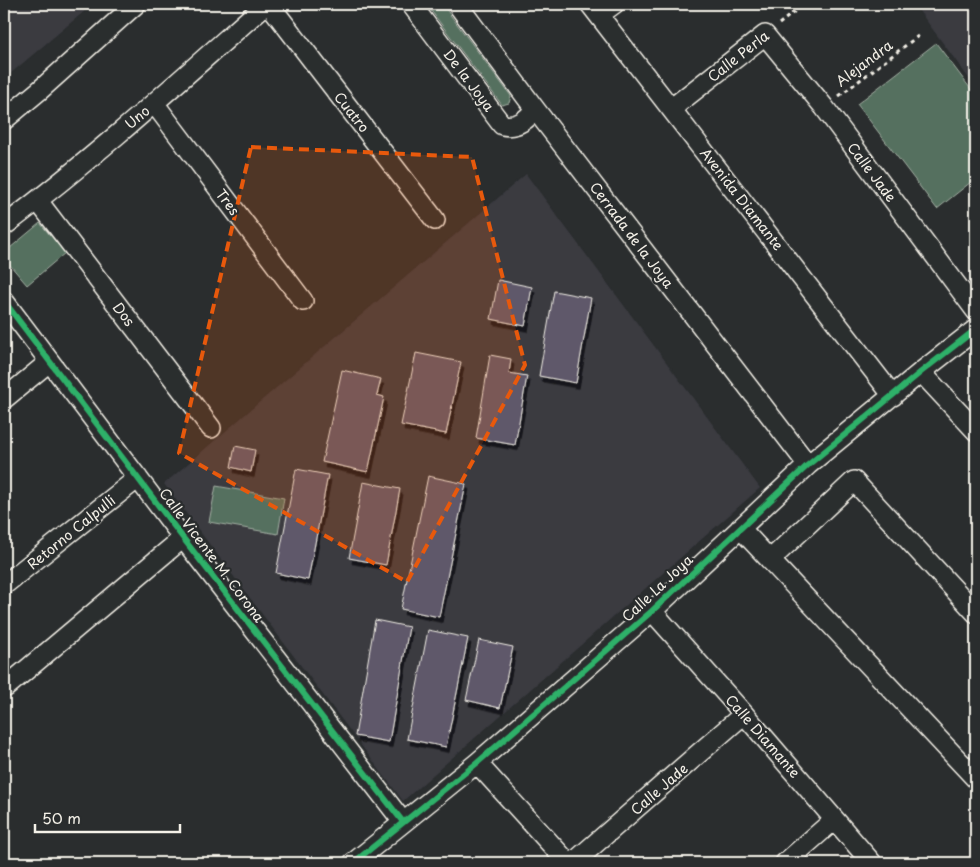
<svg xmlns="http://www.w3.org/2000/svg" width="980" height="867" font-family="'Playpen Sans',sans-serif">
<defs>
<filter id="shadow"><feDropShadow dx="3" dy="5.5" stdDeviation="0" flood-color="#0009"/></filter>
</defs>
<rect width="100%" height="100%" fill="#2a2d2e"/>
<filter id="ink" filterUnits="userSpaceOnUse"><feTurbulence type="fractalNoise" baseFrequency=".02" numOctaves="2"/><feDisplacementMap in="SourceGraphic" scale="10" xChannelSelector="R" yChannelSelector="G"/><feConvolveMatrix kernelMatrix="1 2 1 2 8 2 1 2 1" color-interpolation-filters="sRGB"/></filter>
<g filter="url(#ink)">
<path fill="#3a3a40" d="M4,4H93L4,79Z
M914,4H976V88Z
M526,174L760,488L403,801L164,484Z"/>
<path fill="#55705f" stroke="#a4b0a4" d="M426,4H442L511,96L509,103L502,105Z
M936,43L976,96V178L937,209L857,104Z
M40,223L65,253L27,285L4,258V253Z
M216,486L284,498L278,534L209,522Z"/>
<path fill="#5f586a" stroke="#f4f1e8" filter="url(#shadow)" d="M498,280L532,287L525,326L491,319Z
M554,291L591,298L576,383L539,376Z
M416,353L461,362L446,434L401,425Z
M490,355L511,359L509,373L527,376L515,445L476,438Z
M342,370L381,379L377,395L384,397L368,472L322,462Z
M235,446L255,450L251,472L231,467Z
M296,469L328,475L308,580L276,573Z
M428,476L466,484L439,617L401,609Z
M363,482L400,489L386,565L349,558Z
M375,620L409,627L389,742L355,736Z
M428,630L468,638L446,747L407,739Z
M479,640L513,647L500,708L466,700Z"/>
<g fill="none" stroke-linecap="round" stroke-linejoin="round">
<defs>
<path id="minor" d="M269,4L435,220
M411,4L502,125C517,128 527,120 535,109
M457,4L535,109L808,465
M590,4L893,396
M599,15L614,4
M154,103L303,301
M672,108L765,35L824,107L976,311
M4,120L40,90L136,4
M38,201L211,428
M4,226C96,157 180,80 266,4
M4,301L183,538L403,822
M921,372L976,431
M4,399L49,362
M740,528L976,779
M771,559L854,481L976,613
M4,585L138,478
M652,611L744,714L872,863
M6,687L183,538
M477,763L568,863
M353,863L477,763L652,611L808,465L921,372L976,329
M573,863L744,714
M785,863L834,820"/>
</defs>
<use href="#minor" stroke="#f4f1e8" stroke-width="22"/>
<path stroke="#f4f1e8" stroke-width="3" stroke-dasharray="4 4" stroke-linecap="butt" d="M779,24L804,4
M839,96L918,36"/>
<use href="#minor" stroke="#2a2d2e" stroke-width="19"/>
<defs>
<path id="cycleway" d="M4,301L183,538L403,822
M353,863L477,763L652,611L808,465L921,372L976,329"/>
</defs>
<use href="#cycleway" stroke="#2a2d2e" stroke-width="9"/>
<use href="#cycleway" stroke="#2db169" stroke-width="6"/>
</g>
</g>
<path fill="#e8590c" fill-opacity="0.2" stroke="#e8590c" stroke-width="4" stroke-dasharray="10 6" stroke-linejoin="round" d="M251,147L472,157L525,365L407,582L179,453Z"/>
<g text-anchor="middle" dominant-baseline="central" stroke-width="4.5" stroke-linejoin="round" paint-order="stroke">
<g font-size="14" fill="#f4f1e8" stroke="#2a2d2e">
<text transform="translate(738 56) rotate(-38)">Calle Perla</text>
<text transform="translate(864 63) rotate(-37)">Alejandra</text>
<text transform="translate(469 80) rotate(53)">De la Joya</text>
<text transform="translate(352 112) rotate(52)">Cuatro</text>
<text transform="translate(137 117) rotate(-40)">Uno</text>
<text transform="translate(872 172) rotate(53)">Calle Jade</text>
<text transform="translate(742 199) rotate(52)">Avenida Diamante</text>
<text transform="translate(228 202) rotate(53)">Tres</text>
<text transform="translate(632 235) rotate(53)">Cerrada de la Joya</text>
<text transform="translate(124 314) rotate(53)">Dos</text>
<text transform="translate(71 532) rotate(-39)">Retorno Calpulli</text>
<text transform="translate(212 555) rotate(53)">Calle Vicente M. Corona</text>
<text transform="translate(657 588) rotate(-43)">Calle La Joya</text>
<text transform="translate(763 736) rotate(49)">Calle Diamante</text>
<text transform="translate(659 789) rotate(-41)">Calle Jade</text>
</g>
</g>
<rect width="980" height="867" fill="none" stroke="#2a2d2e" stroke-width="20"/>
<rect x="10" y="10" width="960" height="847" fill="none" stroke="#f4f1e8" stroke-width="2" filter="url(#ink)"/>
<path d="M35 824v8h145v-8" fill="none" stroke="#f4f1e8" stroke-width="2.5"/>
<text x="42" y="824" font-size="15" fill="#f4f1e8" stroke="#2a2d2e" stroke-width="4" paint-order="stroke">50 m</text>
</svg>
